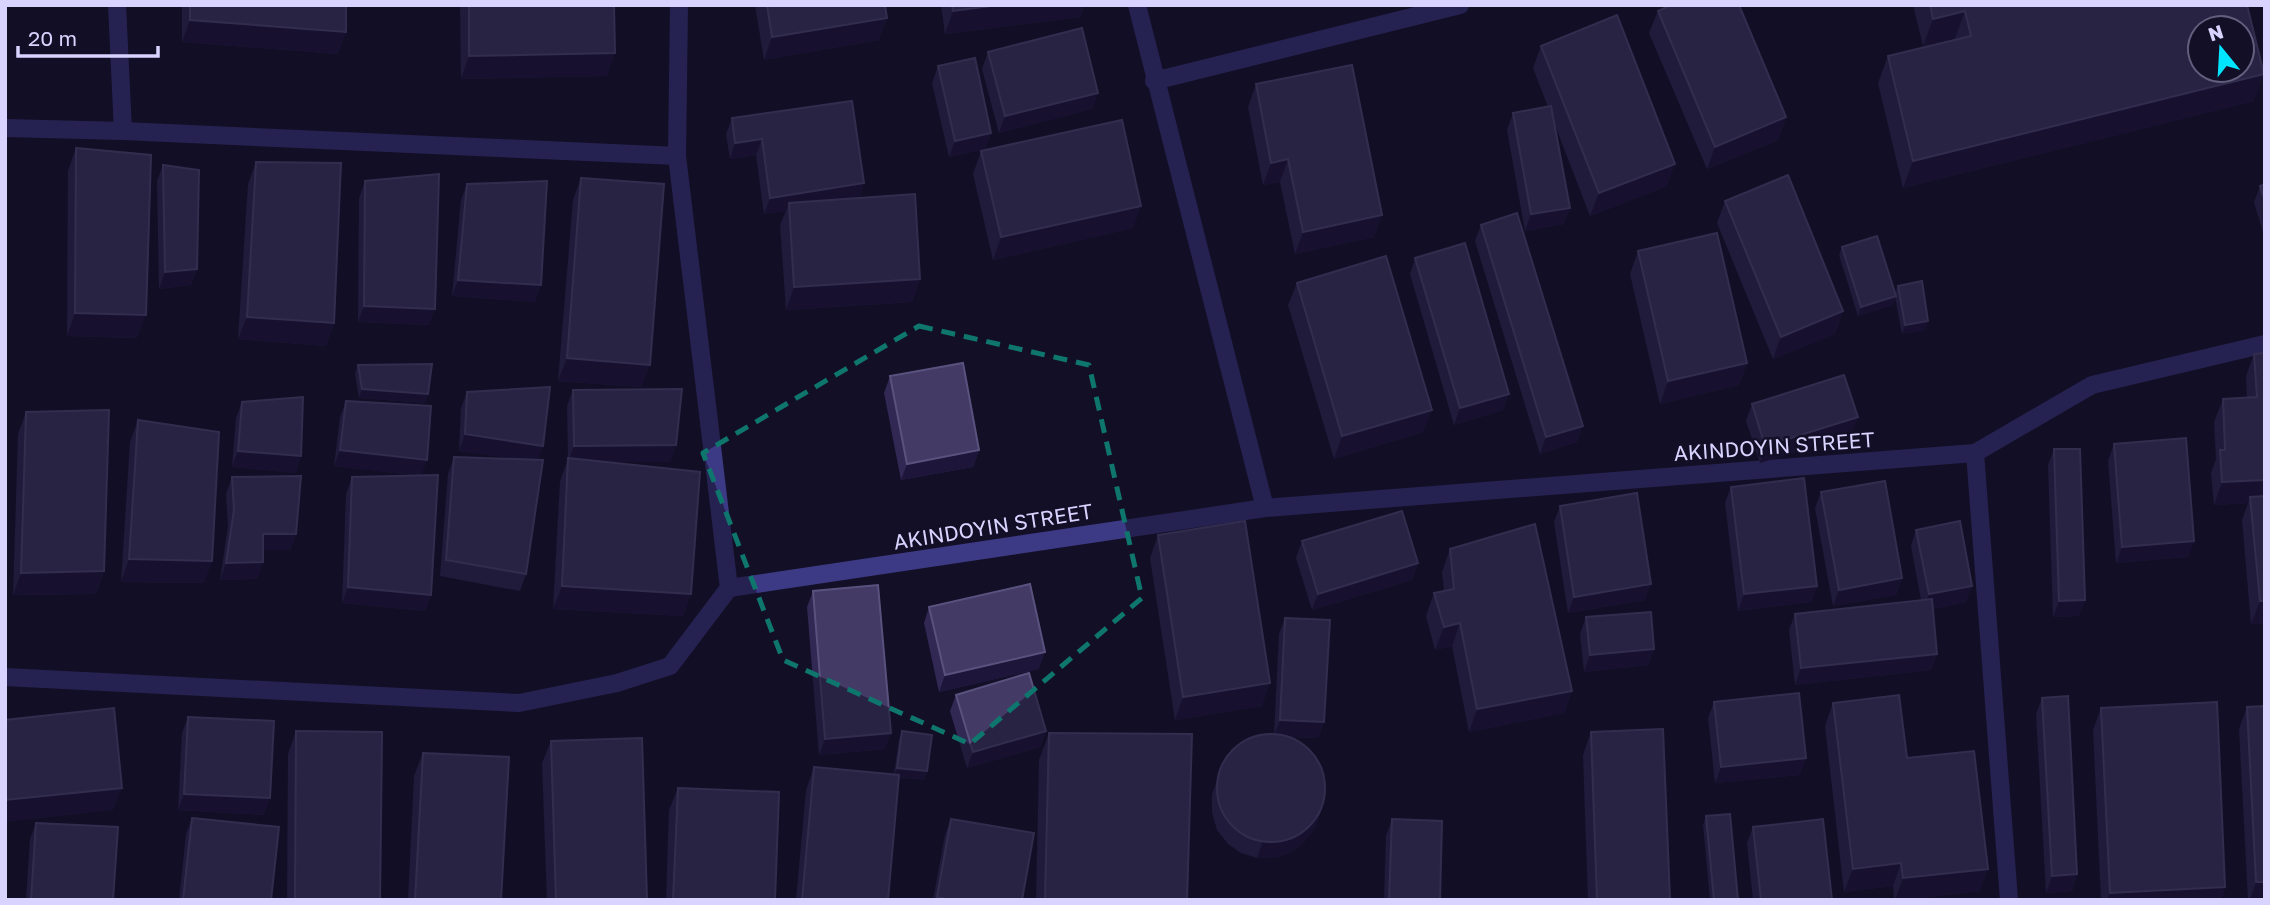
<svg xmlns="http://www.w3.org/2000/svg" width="2270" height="905" font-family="'Golos Text',sans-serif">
<rect width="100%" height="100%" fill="#130f26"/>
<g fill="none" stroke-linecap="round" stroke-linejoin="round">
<path stroke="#3d3a85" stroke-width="18" d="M117,5L123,131
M1137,5L1265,508
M1154,81L1460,5
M5,128L123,131L677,156
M1975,453L2009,900
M729,588L1265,508L1975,453L2092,385L2265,344
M5,677L519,703L617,683L670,666L729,588L677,156L679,5"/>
</g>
<path fill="#312854" d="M182,5H346L338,54L182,42Z
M460,5H614L607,76L461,79Z
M755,5H885L879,40L764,60Z
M941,5H1084L1080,17L945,34Z
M1913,5H2247L2254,101L1903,188L1878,83L1888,56L1956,40L1955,38L1923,46Z
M1658,11L1786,117L1778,140L1707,169L1649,33Z
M1541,46L1667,186L1590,216L1555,125L1564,224L1525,231L1507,130L1513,113L1548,107L1533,68Z
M988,52L1098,93L1092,109L999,133L982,69Z
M938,66L991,133L985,149L949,157L932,83Z
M1256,84L1374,237L1295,254L1280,182L1263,185L1248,107Z
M732,118L859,198L920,279L912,302L786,310L780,225L786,211L764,214L756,155L730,159L726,134Z
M76,148L137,338L67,336L68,171Z
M981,151L1133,228L993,260L973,174Z
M256,162L334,323L326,346L238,339L248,184Z
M163,165L197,269L191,285L159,289L157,181Z
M581,178L650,365L641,387L558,381L573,200Z
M365,181L429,325L358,322L359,198Z
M467,184L535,302L452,296L461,200Z
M2265,184V239L2254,202L2260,186Z
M1725,201L1843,311L1835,334L1773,359L1717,223Z
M1481,225L1577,442L1540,454L1475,241Z
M1842,247L1895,294L1898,286L1925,330L1902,334L1895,297L1893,305L1858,316L1839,255Z
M1638,251L1747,363L1739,385L1660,404L1630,274Z
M1415,258L1503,410L1454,425L1410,274Z
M1297,283L1423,432L1334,459L1288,305Z
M2265,353V623L2251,624L2242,520L2248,503L2214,505L2211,473L2216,459L2214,422L2223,399L2247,398L2246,376L2254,354Z
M358,365L428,394L425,403L359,398L355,373Z
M890,376L979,450L973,467L901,480L884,393Z
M573,390L676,445L670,462H609L691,594L683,616L553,609L560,481L568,459L567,406Z
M467,392L537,460L526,574L520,591L440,576L448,474L454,457L520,459L459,451L461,408Z
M346,401L421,475L431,595L425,611L342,603L346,494L352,477L415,475L334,466L340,417Z
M242,402L296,473L232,467L236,418Z
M1752,404L1852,433L1760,463L1746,421Z
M26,412L104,571L96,594L13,595L18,434Z
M138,420L204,583L121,582L130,442Z
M2114,444L2194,541L2188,557L2116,563L2108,461Z
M2054,449L2079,616L2053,617L2048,465Z
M232,477L296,534L290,550H263V562L257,579L220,580L228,526L226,494Z
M1731,487L1817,586L1811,602L1738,611L1725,503Z
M1821,492L1902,578L1896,595L1833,606L1815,508Z
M1560,506L1645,600L1568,613L1554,522Z
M1916,530L1966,602L1933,609L1937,654L1931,670L1795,685L1789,630L1795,614L1921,600L1911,546Z
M1158,535L1262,706L1175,720L1150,558Z
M1302,541L1418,563L1412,580L1312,610L1296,558Z
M1450,549L1572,691L1564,713L1469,732L1452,646L1435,650L1426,616L1434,593L1444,591L1442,572Z
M813,591L885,749L819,755L807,607Z
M929,607L1039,669L939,692L924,623Z
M1586,617L1654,649L1648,665L1584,672L1580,634Z
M1285,618L1324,722L1318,738L1291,737L1321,811L1315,828L1304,842L1291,852L1275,858H1257L1241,853L1228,844L1217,830L1212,812V794L1225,760L1274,734L1279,634Z
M956,695L1046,731L1040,747L967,768L950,711Z
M2042,698L2077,874L2072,891L2046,893L2036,714Z
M1714,702L1800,775L1715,783L1708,718Z
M1833,703L1907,758L1980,891L1905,900H1894L1893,886L1844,892L1825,726Z
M2247,707L2265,900H2248L2239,729Z
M2101,708L2225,887L2221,900H2101L2093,730Z
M188,717L264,815L178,810L182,733Z
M296,731L380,900H287L288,754Z
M902,731L927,771L924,780L898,777L888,900H796L806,790L814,767L894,774L899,740Z
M1591,732L1670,900H1588L1583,755Z
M1049,733L1187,900H1036L1039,760Z
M551,741L647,900H547L542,763Z
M423,753L501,900H408L414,776Z
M678,788L775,900H666L669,810Z
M1706,816L1738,900H1710L1703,825Z
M192,818L271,900H179L186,834Z
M951,819L1022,900H933L945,835Z
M1392,819L1440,900H1384L1386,836Z
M36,823L113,900H26L30,839Z
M1753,827L1832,900H1753L1747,843Z"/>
<path fill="#1d163a" d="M999,5H1084L1080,17L945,34L953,11Z
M1965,11L1955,38L1923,46L1933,19Z
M887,18L879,40L764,60L772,37Z
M190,20L346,32L338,54L182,42Z
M615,53L607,76L461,79L469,56Z
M2264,74L2254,101L1903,188L1913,161Z
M1098,93L1092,109L999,133L1005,116Z
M1786,117L1778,140L1707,169L1715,147Z
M991,133L985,149L949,157L955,141Z
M762,139L756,155L730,159L735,143Z
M1288,159L1280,182L1263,185L1271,163Z
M1675,164L1667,186L1590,216L1599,193Z
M864,183L859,200L789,203L786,211L764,214L770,198Z
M1141,206L1133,228L993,260L1001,237Z
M1570,208L1564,224L1525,231L1531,214Z
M1382,215L1374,237L1295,254L1303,232Z
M197,269L191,285L159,289L165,272Z
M920,279L912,302L786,310L794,287Z
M458,280L541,285L535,302L452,296Z
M1896,296L1893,305L1858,316L1861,307Z
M364,306L435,309L429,325L358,322Z
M1843,311L1835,334L1773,359L1781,337Z
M75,313L146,315L137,338L67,336Z
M247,317L334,323L326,346L238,339Z
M1928,321L1925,330L1902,334L1905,325Z
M567,358L650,365L641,387L558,381Z
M1747,363L1739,385L1660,404L1668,381Z
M362,389L428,394L425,403L359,398Z
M1509,394L1503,410L1454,425L1460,408Z
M1432,410L1423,432L1334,459L1342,436Z
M1858,417L1852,433L1760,463L1765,446Z
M1583,426L1577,442L1540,454L1546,437Z
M465,434L543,446L537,462L459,451Z
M676,445L670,462H568L574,446Z
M340,450L427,460L421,476L334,466Z
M979,450L973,467L901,480L907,464Z
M238,451L301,456L296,473L232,467Z
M2265,480V502L2250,497L2248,503L2214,505L2222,482Z
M263,534H296L290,550H257Z
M2194,541L2188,557L2116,563L2122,547Z
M129,559L212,561L204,583L121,582Z
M263,562L257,579L220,580L226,563Z
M1418,563L1412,580L1312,610L1318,594Z
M104,571L96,594L13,595L21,573Z
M1902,578L1896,595L1833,606L1839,590Z
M1651,584L1645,600L1568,613L1574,597Z
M562,586L691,594L683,616L553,609Z
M1817,586L1811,602L1738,611L1744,594Z
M1972,586L1966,602L1923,611L1929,594Z
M348,587L431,595L425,611L342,603Z
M2085,600L2079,616L2053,617L2059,601Z
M2260,601H2265V623L2251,624Z
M1460,623L1452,646L1435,650L1444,627Z
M1654,649L1648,665L1584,672L1590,655Z
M1045,652L1039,669L939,692L945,675Z
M1937,654L1931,670L1795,685L1801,668Z
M1270,683L1262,706L1175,720L1183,697Z
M1572,691L1564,713L1469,732L1477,709Z
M1280,720L1324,722L1318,738L1274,736Z
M1046,731L1040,747L967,768L973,752Z
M891,733L885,749L819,755L825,739Z
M1806,758L1800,775L1715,783L1721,767Z
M897,768L927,771L924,780L894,776Z
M122,788L113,810L5,822V800Z
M184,794L270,798L264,815L178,810Z
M1321,811L1315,828L1304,842L1291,852L1275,858H1257L1263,841Z
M1901,863L1893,886L1844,892L1853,869Z
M1988,869L1980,891L1905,900H1895L1903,878Z
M2077,874L2072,891L2046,893L2052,876Z
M2256,882H2265V900H2250Z
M2225,887L2221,900H2107L2110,893Z"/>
<path fill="#433a66" stroke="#5a527e" stroke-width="2" fill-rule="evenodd" d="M190,5H346V32L190,20Z
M469,5H614L615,53L469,56Z
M767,5H885L887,18L772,37Z
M952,5H999L953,11Z
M1671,5H1739L1786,117L1715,147L1658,11Z
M1930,5H2247L2264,74L1913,161L1888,56L1971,36L1965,11L1933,19ZM2200,28H2242V70H2200Z
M1617,15L1675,164L1599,193L1541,46Z
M1082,28L1098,93L1005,116L988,52Z
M975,58L991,133L955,141L938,66Z
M1352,65L1382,215L1303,232L1288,159L1271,163L1256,84Z
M852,101L864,183L770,198L762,139L735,143L732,118Z
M1551,106L1570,208L1531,214L1513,113Z
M1122,120L1141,206L1001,237L981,151Z
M76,148L151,155L146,315L75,313Z
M256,162L341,163L334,323L247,317Z
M163,165L199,170L197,269L165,272Z
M439,174L435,309L364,306L365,181Z
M1788,175L1843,311L1781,337L1725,201Z
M581,178L664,184L650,365L567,358Z
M547,181L541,285L458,280L467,184Z
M2265,184V202L2260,186Z
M915,194L920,279L794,287L789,203Z
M1517,213L1583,426L1546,437L1481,225Z
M1717,233L1747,363L1668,381L1638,251Z
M1877,236L1896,296L1861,307L1842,247Z
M1465,243L1509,394L1460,408L1415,258Z
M1386,256L1432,410L1342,436L1297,283Z
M1922,281L1928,321L1905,325L1898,286Z
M2265,353V480L2222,482L2220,450H2225L2223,399L2257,397L2254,354Z
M963,363L979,450L907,464L890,376Z
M432,364L428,394L362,389L358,365Z
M1844,375L1858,417L1765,446L1752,404Z
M550,387L543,446L465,434L467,392Z
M682,389L676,445L574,446L573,390Z
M303,397L301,456L238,451L242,402Z
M346,401L431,406L427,460L340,450Z
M109,410L104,571L21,573L26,412Z
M138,420L219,432L212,561L129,559Z
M2186,438L2194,541L2122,547L2114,444Z
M2054,449H2080L2085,600L2059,601Z
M454,457L543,460L526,574L446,560Z
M568,458L700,472L691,594L562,586Z
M438,475L431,595L348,587L352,477Z
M301,476L296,534H263V562L226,563L234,510L232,477Z
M1804,478L1817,586L1744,594L1731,487Z
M1885,481L1902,578L1839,590L1821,492Z
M1637,493L1651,584L1574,597L1560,506Z
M2265,496V601H2260L2250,497Z
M1402,511L1418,563L1318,594L1302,541Z
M1245,521L1270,683L1183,697L1158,535Z
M1960,521L1972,586L1929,594L1916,530Z
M1535,524L1572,691L1477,709L1460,623L1444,627L1434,593L1454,589L1450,549Z
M1030,584L1045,652L945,675L929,607Z
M878,585L891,733L825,739L813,591Z
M1932,599L1937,654L1801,668L1795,614Z
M1651,612L1654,649L1590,655L1586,617Z
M1285,618L1330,620L1324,722L1280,720Z
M1029,673L1046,731L973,752L956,695Z
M1799,693L1806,758L1721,767L1714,702Z
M1899,695L1907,758L1974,751L1988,869L1903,878L1901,863L1853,869L1833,703Z
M2068,696L2077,874L2052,876L2042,698Z
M2217,702L2225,887L2110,893L2101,708Z
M2265,706V882H2256L2247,707Z
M114,708L122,788L5,800V720Z
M188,717L274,721L270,798L184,794Z
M1663,729L1670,900H1597L1591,732Z
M296,731L382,732L380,900H295Z
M902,731L932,735L927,771L897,768Z
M1049,733L1192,734L1187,900H1045Z
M1217 788a54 54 0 1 1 108 0a54 54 0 1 1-108 0Z
M642,738L647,900H556L551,741Z
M423,753L509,757L501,900H415Z
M814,767L899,775L888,900H802Z
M678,788L779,792L775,900H673Z
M1730,814L1738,900H1714L1706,816Z
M192,818L279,827L271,900H183Z
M951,819L1034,833L1022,900H952L937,897Z
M1392,819L1442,821L1440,900H1389Z
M1823,819L1832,900H1761L1753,827Z
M36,823L118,827L113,900H31Z"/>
<path d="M0 0H2270V905H0ZM919,326L1089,365L1142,598L970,744L783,660L703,453Z" fill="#130f26" fill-opacity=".55" fill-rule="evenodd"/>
<path fill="none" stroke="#0f766e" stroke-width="5" stroke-dasharray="14 9" stroke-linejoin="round" d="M919,326L1089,365L1142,598L970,744L783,660L703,453Z"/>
<g text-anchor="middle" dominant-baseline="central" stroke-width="5" stroke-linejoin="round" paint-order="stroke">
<g font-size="21" fill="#d9d4ff" stroke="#130f26">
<text transform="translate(1774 446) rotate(-4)">AKINDOYIN STREET</text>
<text transform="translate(993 526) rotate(-9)">AKINDOYIN STREET</text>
</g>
</g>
<rect width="2270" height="905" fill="none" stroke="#d9d4ff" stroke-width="14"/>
<g transform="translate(2221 49) rotate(342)"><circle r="33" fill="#130f26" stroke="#625e7d" stroke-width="2"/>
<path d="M0-5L12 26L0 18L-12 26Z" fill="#00e5ff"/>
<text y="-10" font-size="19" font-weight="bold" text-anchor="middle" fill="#d9d4ff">N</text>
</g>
<path d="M18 46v10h140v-10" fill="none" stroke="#d9d4ff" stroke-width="3.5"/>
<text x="28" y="46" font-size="21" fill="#d9d4ff" stroke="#130f26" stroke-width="5" paint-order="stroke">20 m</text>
</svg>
